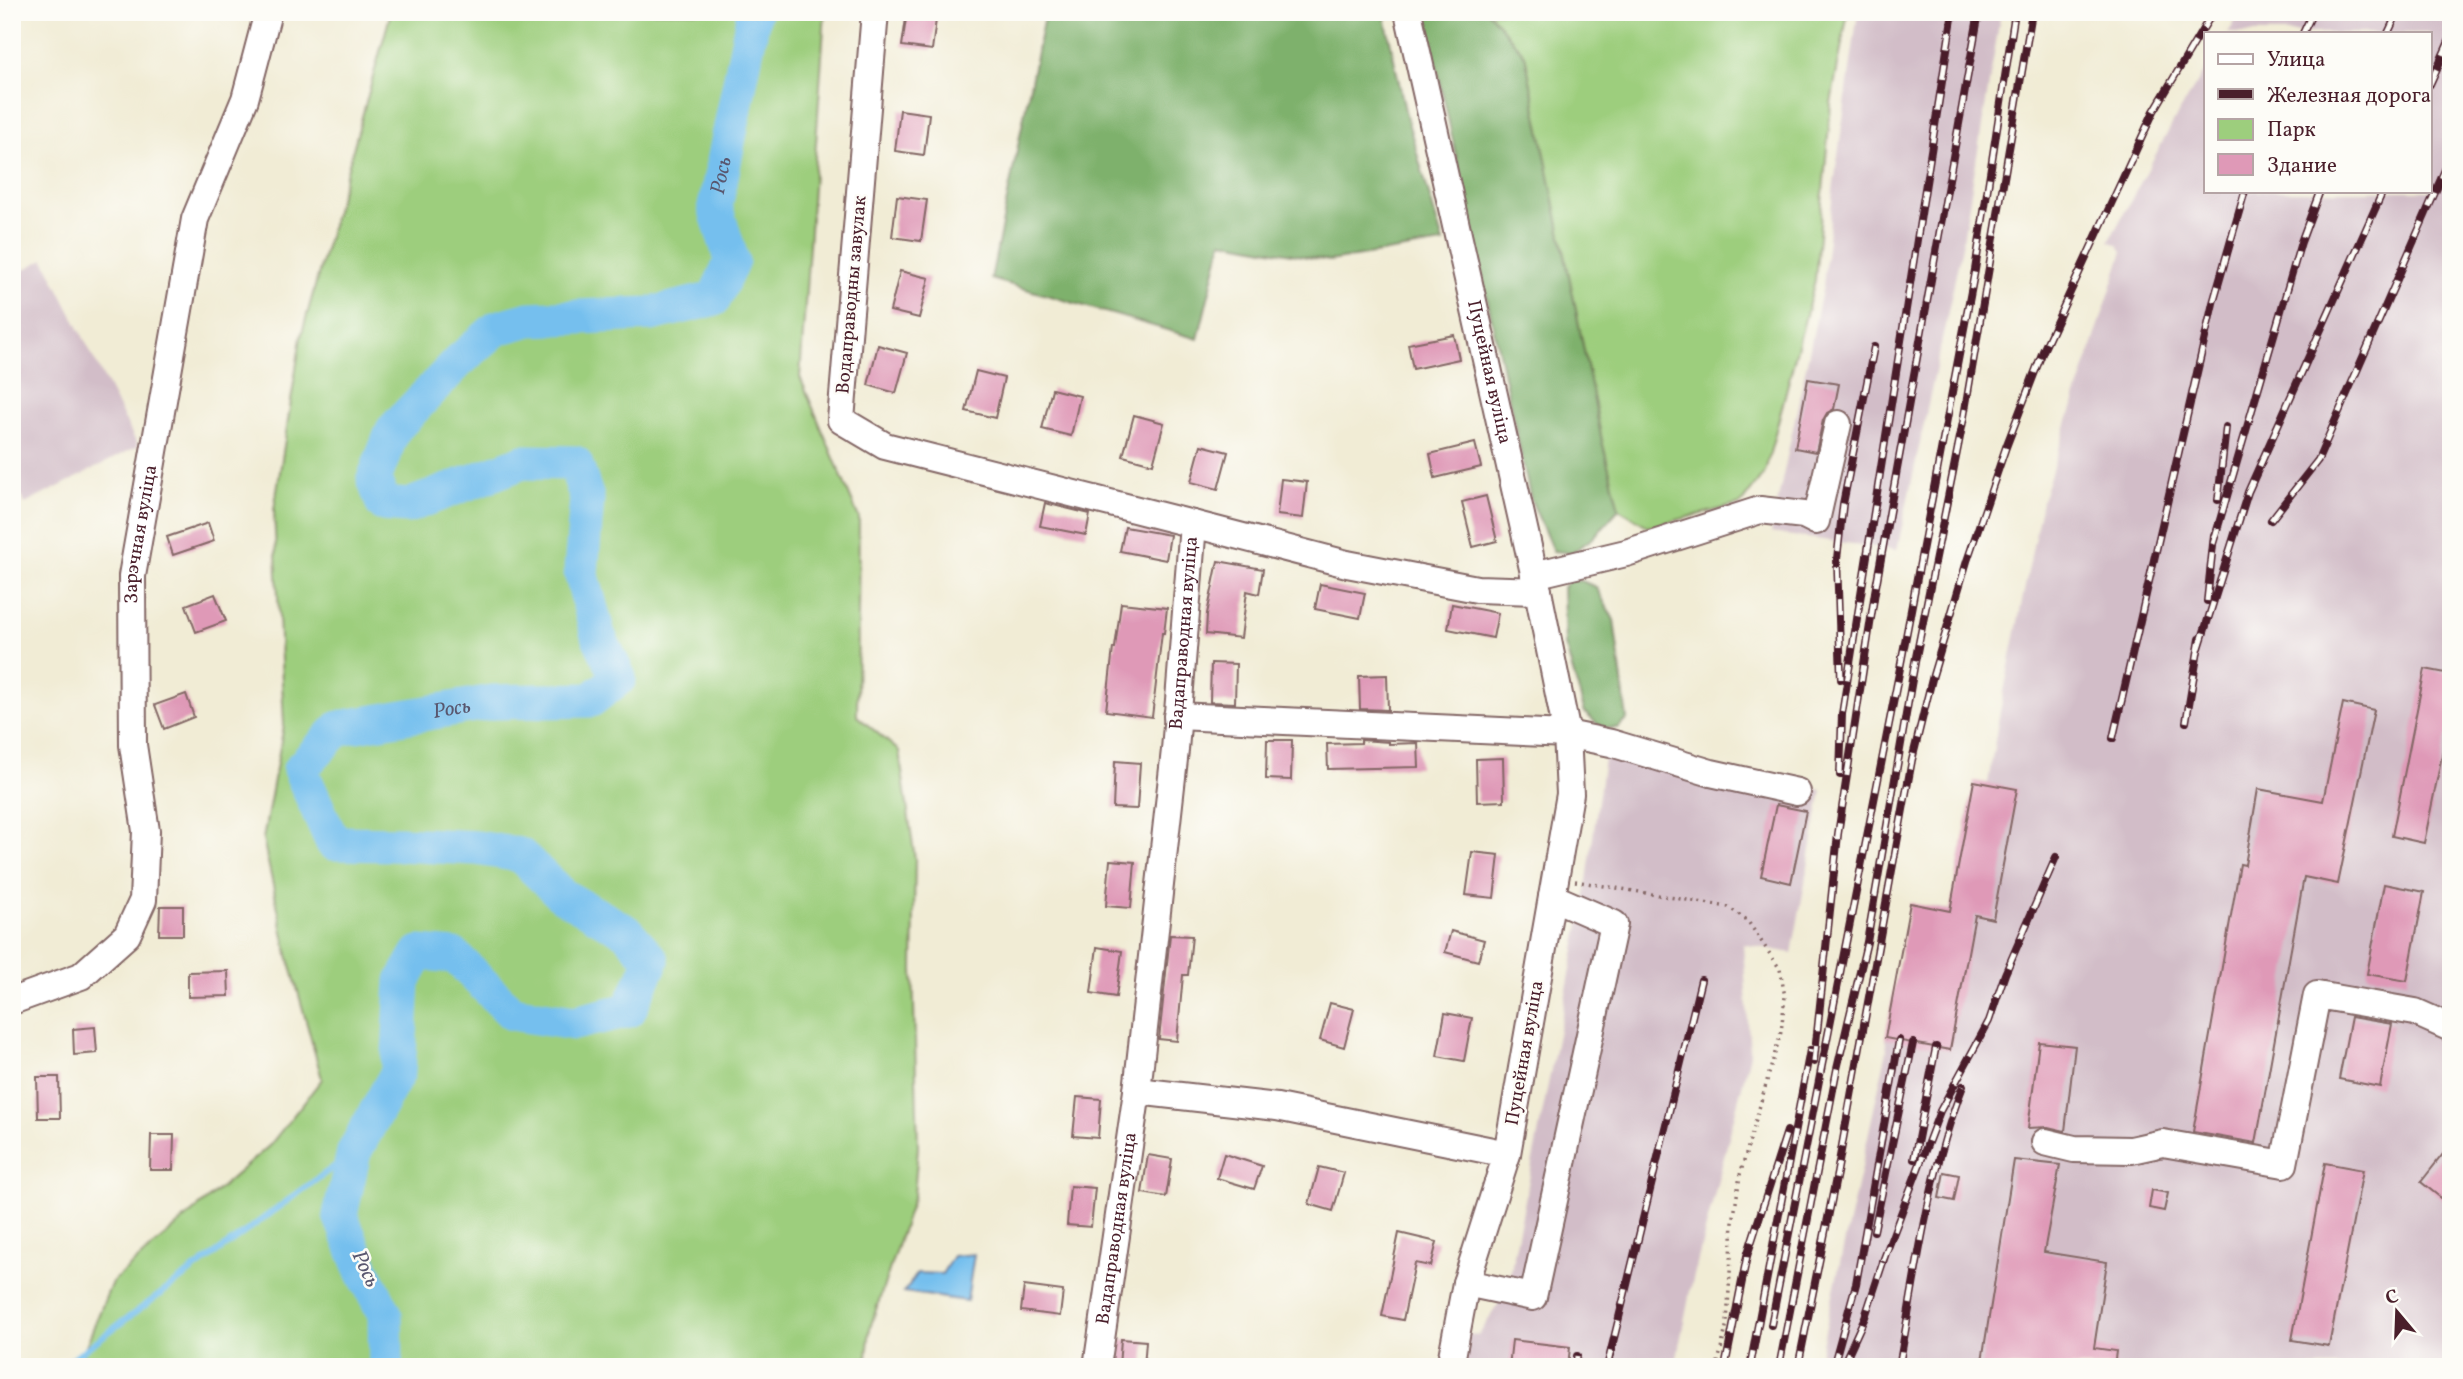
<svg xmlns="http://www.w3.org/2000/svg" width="2463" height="1379" font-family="Vollkorn,serif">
<rect width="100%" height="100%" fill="#fdfcf7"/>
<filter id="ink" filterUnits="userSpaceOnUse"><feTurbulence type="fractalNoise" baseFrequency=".0143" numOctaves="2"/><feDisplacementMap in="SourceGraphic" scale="14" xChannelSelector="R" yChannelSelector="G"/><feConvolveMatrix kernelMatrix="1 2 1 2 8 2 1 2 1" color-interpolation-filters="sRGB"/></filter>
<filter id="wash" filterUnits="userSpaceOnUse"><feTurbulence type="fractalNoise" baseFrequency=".00686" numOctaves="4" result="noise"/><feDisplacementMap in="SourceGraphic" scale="28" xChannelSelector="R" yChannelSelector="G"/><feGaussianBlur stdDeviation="1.57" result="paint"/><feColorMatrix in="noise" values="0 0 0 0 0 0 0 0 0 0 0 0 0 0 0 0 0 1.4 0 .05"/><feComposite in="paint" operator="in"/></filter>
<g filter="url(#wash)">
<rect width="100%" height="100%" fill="#f1ecd5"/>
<path fill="#d2bdc8" d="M1858,12H2001L1962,246L1897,550L1771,533L1823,286L1833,191Z
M2241,12H2451V1367H1817L1887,1050L1885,1038L1910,903L1950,910L1974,781L1988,783L1998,722L2042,501L2123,251L2118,245L2109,241L2176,117L2206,69V191H2430V33H2228Z
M44,259L138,446L25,504L12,480V276Z
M1605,751L1822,790L1792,953L1743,944L1750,1054L1690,1291L1675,1367H1458L1463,1334L1479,1335L1507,1290L1583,909Z"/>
<path fill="#9dce7d" stroke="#747654" stroke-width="2" d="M391,12H825L800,377L859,518L857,716L899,751L915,859L913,969L918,1147L914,1195L870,1328L866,1367H88L83,1353L112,1282L270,1145L322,1079L288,955L263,839L284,725L274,510L301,337Z
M1488,12H1848L1831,103L1815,280L1765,472L1741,504L1649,527L1619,509L1602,441L1525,55Z"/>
<path fill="#7eb16c" stroke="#64684c" stroke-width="2" d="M1045,12H1384L1406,115L1443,243L1329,261L1222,241L1198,339L991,279Z
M1425,12H1488L1525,55L1602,441L1619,509L1593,538L1571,553L1553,551L1531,500Z
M1569,580L1582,581L1596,587L1614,620L1627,719L1618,728H1602L1585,713L1565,645L1563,587Z"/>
<path fill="#75bfee" stroke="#606f8c" stroke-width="2" d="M974,1254L967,1301L904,1292L918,1273L942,1274L953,1256Z"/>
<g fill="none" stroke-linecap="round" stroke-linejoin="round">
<path stroke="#75bfee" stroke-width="6" d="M61,1367L354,1152"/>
<path stroke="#75bfee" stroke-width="35" id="s1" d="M386,1367L385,1314L363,1271L340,1215L354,1152L398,1072L403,981L419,953L455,956L512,1013L574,1023L629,1010L652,960L627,932L563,896L520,855L477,848L400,844L333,843L300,769L339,728L493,702L591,700L619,678L598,635L581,572L587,498L575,463L523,462L408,506L383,504L374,479L393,430L459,361L497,328L530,319L651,314L714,299L732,261L715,207L754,12"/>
</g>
<g id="blocks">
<path fill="#df99b7" d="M907,12H937L932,50L902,46Z
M900,110L929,114L924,155L895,151Z
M897,196L927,200L921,241L892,237Z
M900,271L929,278L919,318L890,311Z
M1454,335L1459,359L1413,369L1408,344Z
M878,345L907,353L896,393L868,385Z
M976,371L1004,378L995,418L966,411Z
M1808,379L1839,384L1834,409L1827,413L1823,420L1816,452L1795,448Z
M1052,389L1080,396L1071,436L1042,429Z
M1134,415L1164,423L1153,464L1123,456Z
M1475,443L1481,467L1435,478L1430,454Z
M1201,445L1228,452L1218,489L1191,482Z
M1281,479L1307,482L1303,518L1277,515Z
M1486,496L1497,541L1473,547L1462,502Z
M1045,503L1090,514L1086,535L1040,526Z
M208,523L214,541L173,555L167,537Z
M1125,527L1170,535L1166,560L1120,551Z
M1218,561L1263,569L1259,594L1247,591L1241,638L1206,634L1207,614Z
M1320,584L1365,593L1360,618L1315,609Z
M215,594L226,621L196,632L186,605Z
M1121,603L1167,608L1164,633H1162L1152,717L1106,711L1113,648H1115Z
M1452,604L1498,613L1493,638L1448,629Z
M1211,663L1236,664L1235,703L1210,702Z
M2425,669L2451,674V711L2424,843L2392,836Z
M1387,675L1388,710L1360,709L1359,676Z
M186,694L194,717L164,729L155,705Z
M2343,703L2374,710L2338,884L2304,877L2256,1143L2193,1132L2240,864L2245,865L2258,789L2323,801Z
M1267,740H1292L1291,780L1266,779Z
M1361,740L1389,742V744L1418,743L1419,767L1328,769L1327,744L1361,743Z
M1503,758L1504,801L1477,802L1476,759Z
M1115,761L1140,763L1137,809L1113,808Z
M1974,781L2017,789L1993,919L1975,915L1950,1050L1885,1038L1910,903L1950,911Z
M1776,805L1806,811L1791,883L1761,876Z
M1472,852L1499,855L1494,898L1466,895Z
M1110,860L1135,862L1131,908L1106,906Z
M2384,884L2424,892L2407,981L2367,974Z
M160,906H183V935H159Z
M1451,931L1484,940L1478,961L1445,952Z
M1170,935L1192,936L1188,975H1183L1177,1041L1159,1039Z
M1097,947L1122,951L1116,997L1091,993Z
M228,971L229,996L188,997V972Z
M1330,1003L1354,1009L1344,1047L1320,1040Z
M1445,1013L1472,1018L1464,1061L1437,1056Z
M2351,1017L2392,1024L2380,1087L2339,1079Z
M95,1027L97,1053L74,1055L73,1029Z
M2039,1042L2075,1046L2065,1131L2048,1127L2028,1128Z
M37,1077H59L60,1118H38Z
M1077,1097L1101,1099L1098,1138L1073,1136Z
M151,1135H174L173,1170H150Z
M2451,1144V1206L2421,1182Z
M1224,1154L1262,1166L1254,1189L1217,1178Z
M1148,1155L1172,1159L1166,1197L1142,1193Z
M2014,1160L2060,1165L2044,1252L2107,1262L2094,1348L2116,1351L2114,1367H1981Z
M2325,1163L2363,1170L2329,1346L2292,1340Z
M1319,1167L1344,1173L1333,1211L1309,1204Z
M1944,1172L1959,1175L1954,1201L1939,1198Z
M1070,1186L1095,1188L1091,1227L1067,1225Z
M2152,1190L2168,1193L2164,1211L2149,1208Z
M1399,1233L1437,1242L1431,1266L1415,1263L1403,1320L1382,1316Z
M1024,1286L1063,1291L1060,1316L1021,1311Z
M1121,1339L1146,1341L1144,1367H1119Z
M1512,1340L1570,1347L1568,1367H1509Z"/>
</g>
</g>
<g filter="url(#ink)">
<use href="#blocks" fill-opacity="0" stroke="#846766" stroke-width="2"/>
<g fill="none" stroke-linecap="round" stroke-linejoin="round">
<defs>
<g id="minor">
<path d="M875,12L841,420L885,446L1193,524"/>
<path id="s2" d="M1408,12L1538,591L1567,734L1570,794L1507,1154L1466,1283L1450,1367"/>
<path d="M1534,575L1626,553L1760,510L1804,515L1816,521L1838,424"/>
<path d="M1177,716L1567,734L1611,743L1711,773L1797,792"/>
<path id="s3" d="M12,1001L81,976L127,935L143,900L146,831L133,745L132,576L195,219L245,99L268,12"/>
<path d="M2045,1142L2074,1149L2131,1150L2163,1143L2284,1164L2317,995L2415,1012L2451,1028"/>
<path id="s4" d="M1507,1154L1277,1107L1137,1091L1175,750L1193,524L1347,564L1477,589L1538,591"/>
<path d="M1466,1283L1533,1297L1614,924L1552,897"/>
<path id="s5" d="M1097,1367L1137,1091"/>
</g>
</defs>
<use href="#minor" stroke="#846766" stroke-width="30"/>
<path stroke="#846766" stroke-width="3.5" stroke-dasharray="2 5" stroke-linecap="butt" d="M1575,881L1728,907L1747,920L1780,969L1785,997L1781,1032L1740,1175L1733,1223L1727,1323L1717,1367"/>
<use href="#minor" stroke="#fff" stroke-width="26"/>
<defs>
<path id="rail" d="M2303,33L2313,12
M2388,33L2398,12
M2430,84L2451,37
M2218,500L2226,427
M2271,520L2318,460L2451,156
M2213,544L2301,242L2320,191
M2207,601L2214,535
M2199,648L2248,492L2383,191
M1841,679L1837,559L1843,504L1874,347
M2186,722L2200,639
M2113,738L2213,303L2245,191
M1840,775L1842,714L1953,12
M1814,1062L1838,834L1875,592L1979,12
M1914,1159L1936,1047
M1874,1231L1913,1043
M1883,1261L1940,1111L1989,1021L2005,974L2056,857
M1771,1325L1901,663L1975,270L2015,12
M1576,1367L1577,1356
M1607,1367L1701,980
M1725,1367L1747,1256L1787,1131
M1750,1367L1810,1050
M1779,1367L1837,1069L1867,942L1915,662L1963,422L2032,12
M1798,1367L1837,1173L1912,760L1933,675L1967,561L2006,447L2043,351L2154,111L2213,12
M1833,1367L1856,1284L1899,1040
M1842,1367L1865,1317L1886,1253
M1899,1367C1916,1273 1928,1175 1963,1086"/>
</defs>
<use href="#rail" stroke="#4a1f2b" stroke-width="8"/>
<use href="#rail" stroke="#fdfcf7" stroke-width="5" stroke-dasharray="16" stroke-linecap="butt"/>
</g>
</g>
<g text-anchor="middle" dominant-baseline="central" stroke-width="5" stroke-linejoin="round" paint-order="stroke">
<g font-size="19" fill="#4a1f2b" stroke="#fdfcf7">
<text transform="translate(852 295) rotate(-85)">Водаправодны завулак</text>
<text stroke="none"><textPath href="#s2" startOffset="369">Пуцейная вуліца</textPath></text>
<text stroke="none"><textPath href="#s3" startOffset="541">Зарэчная вуліца</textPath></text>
<text stroke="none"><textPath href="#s4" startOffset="836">Вадаправодная вуліца</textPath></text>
<text transform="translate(1525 1053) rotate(-80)">Пуцейная вуліца</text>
<text stroke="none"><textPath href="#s5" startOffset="140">Вадаправодная вуліца</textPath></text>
</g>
<g font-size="21" font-style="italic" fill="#59576f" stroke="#fdfcf7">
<text stroke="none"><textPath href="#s1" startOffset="2518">Рось</textPath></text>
<text stroke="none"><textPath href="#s1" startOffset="1342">Рось</textPath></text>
<text transform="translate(365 1269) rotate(65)">Рось</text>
</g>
</g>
<rect width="2463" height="1379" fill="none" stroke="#fdfcf7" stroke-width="42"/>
<rect x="2204" y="32" width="228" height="161" fill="#fdfcf7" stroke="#b5a4a5" stroke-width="2"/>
<rect x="2218" y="54" width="35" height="10" fill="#ffffff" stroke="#b5a4a5" stroke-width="2"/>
<text x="2267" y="66" font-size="21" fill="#4a1f2b">Улица</text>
<rect x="2218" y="89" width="35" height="10" fill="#4a1f2b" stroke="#b5a4a5" stroke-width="2"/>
<text x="2267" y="102" font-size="21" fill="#4a1f2b">Железная дорога</text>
<rect x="2218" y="119" width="35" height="21" fill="#9dce7d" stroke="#b5a4a5" stroke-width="2"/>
<text x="2267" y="136" font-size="21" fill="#4a1f2b">Парк</text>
<rect x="2218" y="154" width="35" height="21" fill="#df99b7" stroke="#b5a4a5" stroke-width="2"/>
<text x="2267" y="172" font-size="21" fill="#4a1f2b">Здание</text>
<g transform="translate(2397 1312) rotate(341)" stroke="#fdfcf7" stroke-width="5" paint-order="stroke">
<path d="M0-5L12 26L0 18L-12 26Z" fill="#4a1f2b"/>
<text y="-10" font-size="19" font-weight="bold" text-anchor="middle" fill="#4a1f2b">С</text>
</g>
</svg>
